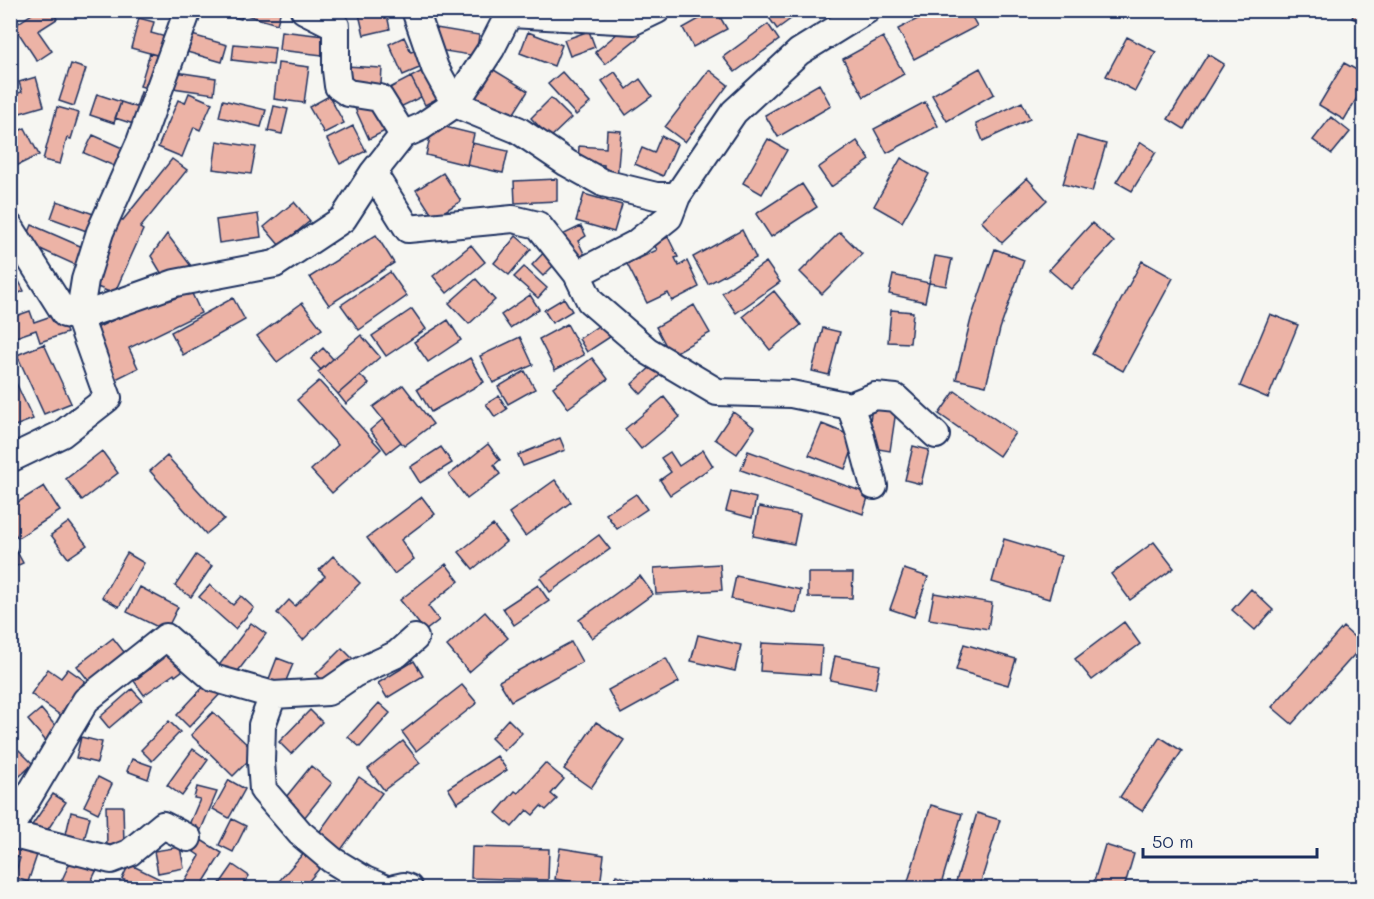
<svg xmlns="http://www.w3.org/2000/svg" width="1374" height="899" font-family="Mali,sans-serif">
<rect width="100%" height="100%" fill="#f6f6f2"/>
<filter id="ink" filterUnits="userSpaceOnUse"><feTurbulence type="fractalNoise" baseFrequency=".0167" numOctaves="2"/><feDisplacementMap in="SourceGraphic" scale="12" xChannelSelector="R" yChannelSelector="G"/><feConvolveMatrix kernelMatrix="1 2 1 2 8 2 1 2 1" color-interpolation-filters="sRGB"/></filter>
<g filter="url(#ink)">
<path fill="#ecb3a6" stroke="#1b2f5e" stroke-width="1.5" d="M38,10H52L57,19L38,31L52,51L37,61L14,26Z
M210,10H244L241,19Z
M244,10H281L277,24L243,14Z
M358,10H386L390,29L364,35Z
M715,10H716L727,29L693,47L683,28Z
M767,10H803L777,29L765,12Z
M935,10H968L977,26L914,59L898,29Z
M1077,10H1107L1106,17Z
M1355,10H1364V23L1352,18Z
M139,18L154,22L151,33L173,39L168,58L131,48Z
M630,23L640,36L605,64L595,52Z
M768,24L779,40L735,72L723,57Z
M436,28L479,35L476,56L432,49Z
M281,31L333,37L331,56L279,50Z
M589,31L595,47L570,56L564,40Z
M528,32L562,45L554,66L520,53Z
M185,33L227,45L222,62L180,50Z
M404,37L411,52L424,47L431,63L403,75L389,44Z
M883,37L904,74L864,97L843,59Z
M1127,37L1156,52L1135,91L1106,76Z
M234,44L275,48L273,65L232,60Z
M150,53L165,58L156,91L140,86Z
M1208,54L1224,64L1184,129L1168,119Z
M278,63L309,67L304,103L274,99Z
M1344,63L1364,74V86L1344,120L1319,105Z
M71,64L86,69L74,106L59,101Z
M345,66L382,68L381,84L344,82Z
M489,67L528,91L509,121L470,96Z
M980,68L994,94L947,121L932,95Z
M426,69L440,97L425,105L411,77Z
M709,70L728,85L685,142L665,127Z
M176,72L216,78L214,94L173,88Z
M562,72L590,103L576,115L548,84Z
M615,72L627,89L640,79L652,96L626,115L602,81Z
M36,77L44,106L10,116V95L22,92L19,82Z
M411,77L421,97L392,111L382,92Z
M819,84L831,106L778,137L765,115Z
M141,92L154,97L143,127L115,118L121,102L136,107Z
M189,93L212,103L200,130L194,127L182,157L158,147L178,100L185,103Z
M97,94L121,102L114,123L90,115Z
M329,96L344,123L324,133L309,107Z
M551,98L571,118L550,138L531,118Z
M369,99L385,131L369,139L354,106Z
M223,100L266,110L261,127L219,117Z
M925,102L938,126L887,153L874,129Z
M1022,102L1030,119L983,141L976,124Z
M274,106L288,109L282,134L268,131Z
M57,107L79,113L71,139L67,138L60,164L43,160Z
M1331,117L1350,132L1332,154L1313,140Z
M433,124L474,134L467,165L426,155Z
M353,126L366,151L340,164L327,139Z
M25,128L39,155L10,169V135Z
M607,130L621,131L617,179L604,178V165L578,162L579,146L606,148Z
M93,135L129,151L121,169L84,153Z
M661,136L677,144L663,176L635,164L642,148L654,153Z
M1077,136L1106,144L1092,192L1063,184Z
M768,139L787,150L762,194L743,183Z
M217,141L256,147L251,174L213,169Z
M857,141L870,160L831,187L818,168Z
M1141,142L1156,152L1132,191L1116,182Z
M472,143L508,151L503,173L467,165Z
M901,158L929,174L902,222L874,206Z
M172,159L187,170L140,228L143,230L114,294L88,283L117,218L123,220Z
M443,173L461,201L434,218L416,190Z
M1027,178L1047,200L1002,243L981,221Z
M557,179V201L515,203L514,181Z
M802,184L817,207L771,237L756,214Z
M584,194L622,205L614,232L576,221Z
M57,201L99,216L92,233L51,218Z
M294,202L310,221L280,246L264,227Z
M258,214L261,237L219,243L216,220Z
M1092,223L1114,242L1071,289L1049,270Z
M32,225L87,249L80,267L25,242Z
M581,226L586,236L578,241L587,260L573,267L556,238Z
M742,230L756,258L708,284L693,257Z
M840,232L862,254L822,294L800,272Z
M167,234L191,266L163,276L151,256Z
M376,235L394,263L329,305L310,277Z
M516,236L531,249L509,275L494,263Z
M668,237L678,257L675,258L679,266L687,261L699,287L672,301L668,293L647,303L624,258L635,253L638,259L657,250L654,244Z
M471,245L485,262L447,293L433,276Z
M550,246L562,257L543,276L532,265Z
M995,249L1024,260L1000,329L986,386L956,379L971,319Z
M935,256L952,259L946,286L929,283Z
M1142,261L1173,278L1123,371L1092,354Z
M766,262L780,282L736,313L722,293Z
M10,264L24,291L10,297Z
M524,267L547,288L538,298L514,277Z
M390,272L407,296L359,330L341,305Z
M893,275L929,283L925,302L889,294Z
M476,279L495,300L469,324L449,303Z
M188,285L201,313L129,348L138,368L116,379L92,330Z
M774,291L801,325L770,350L743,316Z
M530,295L539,309L510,328L501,315Z
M233,298L245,320L183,355L171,332Z
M564,298L572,311L552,323L544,310Z
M302,303L322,329L277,362L257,336Z
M694,305L710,333L671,355L656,327Z
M412,309L426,329L386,356L372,336Z
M891,310L913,312L910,343L888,342Z
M30,311L34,322L60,313L67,333L40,342L36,330L10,339V318Z
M1270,314L1298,325L1268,398L1240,386Z
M448,320L461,340L428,362L414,342Z
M604,322L613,335L587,352L579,339Z
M567,324L584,355L555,370L539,339Z
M823,328L840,332L829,375L812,371Z
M361,335L380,357L338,394L318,372Z
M520,337L533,365L493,383L480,356Z
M44,344L71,403L44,414L17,355Z
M323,348L333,359L321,370L311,359Z
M470,358L484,382L431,412L417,389Z
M592,358L608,379L568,408L553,387Z
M652,366L660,375L641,394L632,384Z
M10,370L33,419L10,428Z
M525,371L535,389L508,404L498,387Z
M360,375L369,384L346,404L338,394Z
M319,381L381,449L332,493L311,470L338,445L297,400Z
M403,385L433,424L404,446L373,407Z
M955,391L1015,433L999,456L939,414Z
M499,396L507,409L495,417L486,404Z
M664,397L680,417L641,449L625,429Z
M873,401L897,404L890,451L866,447Z
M733,412L755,428L737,454L715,439Z
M383,419L401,442L387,453L370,430Z
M822,424L857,438L845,469L809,455Z
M560,438L565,450L523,466L518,455Z
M488,444L500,460L494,465L500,474L467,499L449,475Z
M913,446L929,450L921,484L905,480Z
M441,447L452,463L420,483L410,467Z
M703,450L713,466L670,495L660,480L671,472L661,458L670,452L679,466Z
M102,451L118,473L82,500L66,479Z
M748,451L869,494L863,514L741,470Z
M167,456L224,519L206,534L150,471Z
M555,480L571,502L525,536L509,513Z
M44,486L60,511L18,538L10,527V507Z
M731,492L756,498L752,518L726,511Z
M636,494L647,509L617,529L606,514Z
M422,497L435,514L401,540L414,559L394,574L367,538Z
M759,507L800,515L794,544L753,536Z
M69,522L87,545L68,558L51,535Z
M493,525L506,542L473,569L459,552Z
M599,535L610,549L550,592L540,578Z
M10,539L23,563L10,569Z
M1004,539L1061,556L1049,599L992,582Z
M1154,542L1174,568L1130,600L1111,574Z
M127,553L144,563L119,607L102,597Z
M196,555L212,566L191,597L175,586Z
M333,556L360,583L303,640L277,613L289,600L295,606L325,576L319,570Z
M446,564L459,581L428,606L439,620L425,631L400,600Z
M720,564L722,590L656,594L654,568Z
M904,569L928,577L914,617L890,609Z
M808,573H853L852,598L808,597Z
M640,576L653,594L592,638L579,620Z
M736,576L801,590L796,613L731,599Z
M210,585L233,605L241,596L254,608L235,629L199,597Z
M538,585L549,601L514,625L503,608Z
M140,587L178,607L166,631L127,612Z
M1251,589L1273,610L1255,630L1232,610Z
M934,593L992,603L988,629L929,619Z
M485,612L508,638L469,672L447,646Z
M1124,622L1140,644L1092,680L1075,659Z
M251,623L266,634L232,679L217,668Z
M1343,627L1363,645L1292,724L1272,707Z
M698,635L741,645L735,671L691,661Z
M113,638L128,657L92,685L77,666Z
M571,642L582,662L511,701L499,681Z
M762,643L822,646L820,675L760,671Z
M171,644L187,667L175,676L174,674L144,695L134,681L163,659L159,653Z
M964,644L1016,659L1008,685L956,670Z
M342,648L355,661L329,687L316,674Z
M835,656L880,665L875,689L830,680Z
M277,658L293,664L282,690L267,684Z
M666,658L679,682L621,714L608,690Z
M414,661L423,676L387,698L378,683Z
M48,669L61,678L68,669L85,681L60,715L31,694Z
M209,681L221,693L189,727L177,715Z
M462,685L477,703L416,751L402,732Z
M132,689L142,700L109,728L100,717Z
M379,703L390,713L360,747L348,737Z
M41,709L63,735L50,746L28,720Z
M310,710L322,722L291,754L279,742Z
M213,712L256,753L233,776L191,735Z
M508,719L522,733L504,751L491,738Z
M169,721L180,732L152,761L141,750Z
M596,722L624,740L591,788L564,769Z
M81,737L102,742L97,763L76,758Z
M1160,737L1182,751L1142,811L1120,797Z
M403,741L420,763L384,790L368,769Z
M193,749L208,760L182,796L167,785Z
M19,750L33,764L10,785V758Z
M497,756L507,770L457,803L448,788Z
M132,759L152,766L148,779L127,771Z
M545,763L564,779L551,794L557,799L546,810L541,806L533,815L527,810L512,827L496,813L515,791L518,793Z
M311,766L332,783L300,823L287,812L294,804L286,797Z
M98,777L112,784L98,813L84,806Z
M359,777L382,793L338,854L315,838Z
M229,780L245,789L229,818L213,809Z
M197,787L217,792L197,839L185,834L200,799L194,798Z
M53,794L66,802L41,840L28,831Z
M931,805L962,814L940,888H906Z
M106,806H123L124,845H107Z
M71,812L90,817L82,848L64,843Z
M977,813L1000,820L979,888H954Z
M232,819L246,826L233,852L219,845Z
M10,837L40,846L28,882L14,877L20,858L10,855Z
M201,840L222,853L200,888H194L184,882L200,856L194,852Z
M1105,845L1134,854L1124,888H1092Z
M180,847L184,868L158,873L154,851Z
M472,847L549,849L548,880L471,878Z
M560,848L604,855L600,886L555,879Z
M307,849L324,863L303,888H273Z
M74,854L99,865L88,888H72L60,884Z
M129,864L162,880L158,888H141L122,879Z
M233,865L249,876L240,888H217Z
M616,875L658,888H611Z"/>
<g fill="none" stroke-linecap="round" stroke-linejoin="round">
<defs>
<path id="minor" d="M304,10L336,26V70L338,86L348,93L380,98L403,135
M415,10L435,68L455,104L491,49L511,10
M511,14L634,21L657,10
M373,173L408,229L513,219L538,225L577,274L590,301L648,351L717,392L791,394L850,406L875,396L896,398L936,435
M10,227L65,314L79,317L85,280L100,232L140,142L188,10
M577,274L635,244L669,217L677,196
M850,406L860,434L874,486
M10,459L62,434L108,398L79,317L175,283L275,264L343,219L373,173L403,135L421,127L455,104L518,130L567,163L603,183L656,196H677L734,112L799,52L867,10
M273,695L262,725L261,762L263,790L300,833L332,860L365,880L384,888
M10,828L86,700L166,637L213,678L273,695L328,692L354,674L397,654L415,638
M10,834L111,860L129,853L163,825L188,838
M395,888L404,886L409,888"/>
</defs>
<use href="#minor" stroke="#1b2f5e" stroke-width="30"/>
<use href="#minor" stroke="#f6f6f2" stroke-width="26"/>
</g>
</g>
<rect width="1374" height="899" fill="none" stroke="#f6f6f2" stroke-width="36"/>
<rect x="18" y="18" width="1338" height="863" fill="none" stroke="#1b2f5e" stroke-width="2" filter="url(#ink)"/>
<path d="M1143 848v9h174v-9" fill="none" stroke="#1b2f5e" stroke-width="3"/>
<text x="1152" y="848" font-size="18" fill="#1b2f5e" stroke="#f6f6f2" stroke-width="4.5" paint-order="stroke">50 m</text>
</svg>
